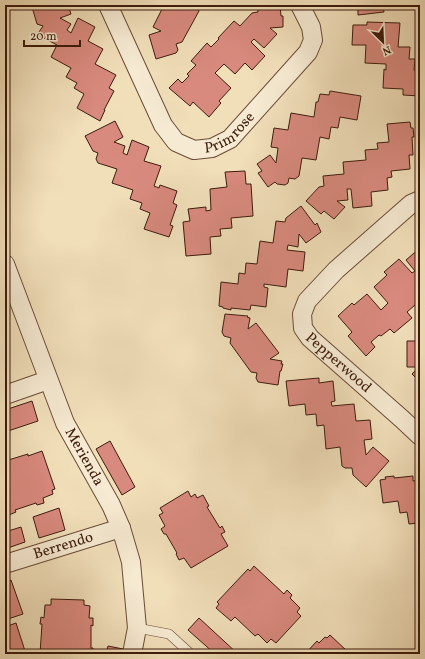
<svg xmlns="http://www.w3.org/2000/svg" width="425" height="659" font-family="Vollkorn,serif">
<rect width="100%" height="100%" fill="#f1dfba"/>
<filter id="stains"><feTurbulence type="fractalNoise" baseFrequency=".005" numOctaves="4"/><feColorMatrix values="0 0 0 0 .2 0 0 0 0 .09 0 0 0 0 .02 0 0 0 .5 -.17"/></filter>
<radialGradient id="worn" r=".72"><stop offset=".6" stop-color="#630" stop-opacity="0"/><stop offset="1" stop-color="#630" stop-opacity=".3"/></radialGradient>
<path fill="#d98a7e" stroke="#3d1b0d" d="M37,5H68L71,14L60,18L71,24L67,30L71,33L78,18L95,27L88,41L103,49L95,64L116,75L109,88L114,91L104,110H105L100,121L77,108L84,94L74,88L77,83L66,77L71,68L51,57L57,45L40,36L39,32L43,26L37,24L32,7Z
M164,5H198L199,11L182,42L176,44L178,50L176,53L156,59L149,35L161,31L153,27Z
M258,5H280L281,16H283V27L270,28L277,34L264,48L254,39L251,42L265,56L252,70L245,63L235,74L224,64L215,73L231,88L219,101L221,103L209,117L193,102L190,106L169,88L178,79L182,83L189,76L187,74L196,65L191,61L207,43L211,47L219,39L218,38L234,21L240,26L252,13L258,12Z
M358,5H383L384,12L358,15Z
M367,22L400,23L398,47H410L409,59H415L414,70L420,71V96L403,95V89L383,88L384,69L386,70V64L365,63L366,45H352L353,25H367Z
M330,91L361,96L357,120L340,117L338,128L331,127L329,139L320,137L316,160L302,158L299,176L295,179L289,178L288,183L285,185L277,184L275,182L268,187L258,173L262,171L257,164L270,155L276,163L278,148L271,147L274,128L288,130L291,113L314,117L316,102H318L320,94L329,95Z
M115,121L123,137L114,142L125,146L123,153L127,155L132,140L149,147L144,161L161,166L154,186L159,188L160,185L177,191L173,203L177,205L170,225L173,226L169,237L144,229L150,213L140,209L142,203L130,199L133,190L112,183L117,169L98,163L96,159L98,153L93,151L85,136Z
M410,122L411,128H413L414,137H412L413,155H409L410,169L391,171L392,177L387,178L388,190L371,192L372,206L353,208L351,189H347L348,200L337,201L345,207L334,219L324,211L321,214L306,201L319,187L324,186L323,176L344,174L343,162L366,160L365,150L378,149L377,143L389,142L387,124Z
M245,171L246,184H251L253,216L231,218L232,228L220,229L221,236L210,237L211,254L186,256L183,222L190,221L188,209L206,207V211L211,210L210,189L227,187L225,172Z
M301,206L315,225L317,223L321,232L306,243L299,234L298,247L288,245L287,250L305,252L303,271L288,269L286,287L264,284V287L268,288L266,307L251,305L250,310L231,308V310L223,308V307L219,306L221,282L238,284L239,273L245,274L246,263L257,264L260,241L273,243L276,221L285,222L286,218Z
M420,248V303L416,307L415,305L407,312L412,318L394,333L390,329L381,336L379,335L371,342L375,347L366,356L348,336L352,332L338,316L352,303L354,305L367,294L381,310L388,303L374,287L387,275L384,272L399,259L412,273L415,271L406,260Z
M225,314L248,316L247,317L250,318L248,329L256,323L279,353L270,359L282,361L281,364H283L281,371H280L278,385L258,382L256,378L257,373L251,372L230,343L231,338L224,336L222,332Z
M407,341H420V382L412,374L419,367H407Z
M319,378V383L333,381L335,401L331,402L332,406L354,404L356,421L370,420L372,439L364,440L366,455L373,447L389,461L366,487L353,475L352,468H345L342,466L340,447L326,449L324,425L317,426L316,414L306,415L305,404L289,406L286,381Z
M32,401L38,421L5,432V410Z
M110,441L135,487L122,495L96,449Z
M42,451L55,489L52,490L53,494L43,498L44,503L37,505L36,503L15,510L16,512L9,515L7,510L5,511V461L28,454V456Z
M394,476V478L413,476V481L420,480V546L418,523L409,524L407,512L400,513L398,501L383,503L380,480L386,479L385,477Z
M188,491L191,497L195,494L197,498L203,495L209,506L207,507L220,528L222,526L225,532L221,534L228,546L191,568L184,558L179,560L176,554L177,553L166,534H164L161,529L165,526L159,515L163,513L160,508Z
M59,508L65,530L39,538L33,517Z
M21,527L25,542L5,549V532Z
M254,566L284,594L287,590L292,595L290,598L300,608L297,612L301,616L276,643L271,639L267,643L258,634L255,636L235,617L231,621L216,608L219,604L217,602L248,569L250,571Z
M11,580L23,614L5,620V582Z
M51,599L84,600V605L90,606L89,618H93V626L91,625V648H93V654H40L42,624H40L41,617L44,618L45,605H51Z
M199,618L238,654H215L188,630Z
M16,623L26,654H10L5,638V627Z
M330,635L347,651L344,654H305L317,641L319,643L325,637L327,638Z
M108,646L123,649L122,654H106Z"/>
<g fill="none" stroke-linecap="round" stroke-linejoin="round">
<defs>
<path id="service" d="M137,628L169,634L191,654"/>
<g id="minor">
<path id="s1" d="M108,5L163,125L176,142L194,150L212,148L230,139L308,52L313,40L311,27L300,5"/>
<path id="s2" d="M420,200L411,204L336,270L307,301L302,314L303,328L310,338L402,419L420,436"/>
<path id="s3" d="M5,264L65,423L111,505L121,528L131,562L137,628L132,654"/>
<path d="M5,395L48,380"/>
<path id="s4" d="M5,564L121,528"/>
</g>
</defs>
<use href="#service" stroke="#6a4c38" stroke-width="10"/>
<use href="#minor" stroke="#6a4c38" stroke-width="20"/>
<use href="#service" stroke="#f6ead2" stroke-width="9"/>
<use href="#minor" stroke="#f6ead2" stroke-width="18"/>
</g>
<g text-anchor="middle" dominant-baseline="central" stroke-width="3" stroke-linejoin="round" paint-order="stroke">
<g font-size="15" fill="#3d1b0d" stroke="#f6ead2">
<text stroke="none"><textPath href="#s1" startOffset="214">Primrose</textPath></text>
<text stroke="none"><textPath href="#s2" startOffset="230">Pepperwood</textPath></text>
<text stroke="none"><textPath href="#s3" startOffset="209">Merienda</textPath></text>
<text stroke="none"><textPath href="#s4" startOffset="61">Berrendo</textPath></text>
</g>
</g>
<rect width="425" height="659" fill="none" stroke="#f1dfba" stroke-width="20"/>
<rect x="6" y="6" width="413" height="647" fill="none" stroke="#3d1b0d" stroke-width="2"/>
<rect x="10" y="10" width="405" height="639" fill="none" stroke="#3d1b0d"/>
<g transform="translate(383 42) rotate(156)" stroke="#f6ead2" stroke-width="3" paint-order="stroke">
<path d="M0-3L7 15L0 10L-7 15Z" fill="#3d1b0d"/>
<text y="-6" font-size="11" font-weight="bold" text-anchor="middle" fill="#3d1b0d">N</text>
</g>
<path d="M24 40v6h56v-6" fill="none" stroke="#3d1b0d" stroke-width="2"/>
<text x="30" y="40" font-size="12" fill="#3d1b0d" stroke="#f6ead2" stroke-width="3" paint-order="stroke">20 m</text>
<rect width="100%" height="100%" filter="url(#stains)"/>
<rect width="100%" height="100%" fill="url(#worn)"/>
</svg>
